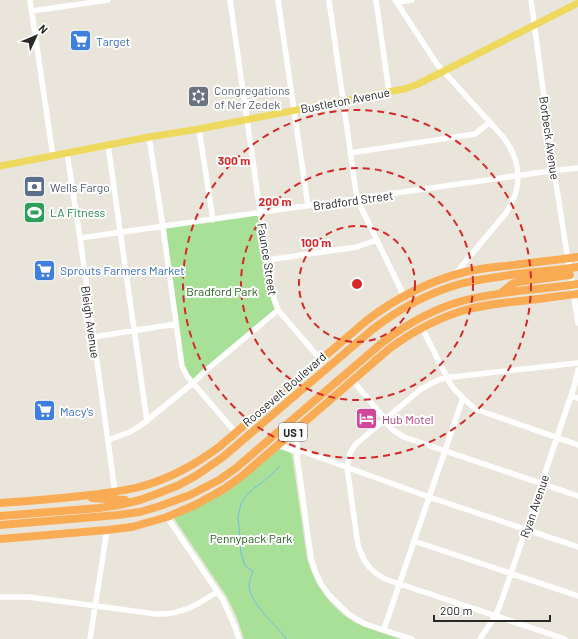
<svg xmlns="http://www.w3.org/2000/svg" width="578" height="639" font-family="Barlow,sans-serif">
<rect width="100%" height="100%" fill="#eae5da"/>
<path fill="#a9e097" d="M260,213L278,310L193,383L182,366L163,227Z
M279,449L289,452L292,455L307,559C315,586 333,611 358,624C372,630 386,634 400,639H244L237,618L227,597L175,520V518Z"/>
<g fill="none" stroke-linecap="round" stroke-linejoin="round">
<path stroke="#6ebeeb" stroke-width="1" d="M280,466L270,476L247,494L241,504L238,517L239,526L241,553L245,566L253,571C252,576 249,580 249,586C250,603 276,626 287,639"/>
<path stroke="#fff" stroke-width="5.5" d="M30,0L53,156
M230,0L267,260L274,299L278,310L321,360
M278,0L308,206
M329,0L357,199L404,296
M376,0L389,92
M395,0L437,64L504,138C522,163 523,187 506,213L455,274
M531,0L554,171L578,323
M396,2L412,0
M32,11L108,0
M199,129L213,220
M149,137L163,227L182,366L187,376L193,383L236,433
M108,145L147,421
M67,153L80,238L115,492
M350,153L475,134L490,122
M80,238L550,171L578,168
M267,260L357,247L376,240
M422,328L450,383L454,389L463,398L474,408L481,411L578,445
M93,337L176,324
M353,381L385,419C388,428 397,433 404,437L578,496
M571,396L578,398
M295,430L298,452L297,456L311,558L315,571L321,584L329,595L341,607L350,615L365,624L412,639
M108,440L130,432L140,426L193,383L204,372L278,310
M278,445L298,452L302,451L429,497L578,547
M167,517L223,600L235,627L239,639
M414,541L578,596
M0,597H29L156,614C181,615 197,605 217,592
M384,629L463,398
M90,639L107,530
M480,639L496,615L503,597L574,387L578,370
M565,639L385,579L377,574L370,568L364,560L358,545L347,467L350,453L356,444L421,389L432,383L441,379L452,377L578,363"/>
<path stroke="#edd95d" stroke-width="7" d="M0,166L149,137L199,129L404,89L416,85L444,71L578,3"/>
<path stroke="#faac55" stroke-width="8" d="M501,293L512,284L518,282L570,275
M92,498L125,500
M0,503C30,501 59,499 89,495C107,493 125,491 143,486C171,478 196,464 219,447L366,321C396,298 429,281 465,272C481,268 497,267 514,265C535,262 557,260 578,257
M0,516L99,508L119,505L140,500L159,493L179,485L197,475L223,457L373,329C399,309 428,293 460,284C478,279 498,277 517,274C537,272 558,270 578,267
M0,525L118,515L140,512L160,506L190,495L219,480L236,468L383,342C407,324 433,309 462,301C480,296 498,294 517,291C537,289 558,287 578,284
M0,539L107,530L132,527L167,517L195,505L224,489L242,476L389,349C412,332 438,318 465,310C483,305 502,303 520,301C539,299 559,296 578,294"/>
</g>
<g fill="none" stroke="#d62828" stroke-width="2" stroke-dasharray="7 5">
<circle cx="357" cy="284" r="58"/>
<circle cx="357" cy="284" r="116"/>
<circle cx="357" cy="284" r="174"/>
</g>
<defs>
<symbol id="supermarket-square" viewBox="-11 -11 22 22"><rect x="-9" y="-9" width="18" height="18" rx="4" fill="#3f7fe0" stroke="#fff"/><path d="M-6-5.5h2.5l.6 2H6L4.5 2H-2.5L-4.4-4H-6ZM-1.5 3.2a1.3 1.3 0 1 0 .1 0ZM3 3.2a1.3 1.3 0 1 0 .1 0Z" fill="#fff"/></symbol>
<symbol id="synagogue-square" viewBox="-11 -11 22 22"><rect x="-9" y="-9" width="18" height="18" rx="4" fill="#6b7280" stroke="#fff"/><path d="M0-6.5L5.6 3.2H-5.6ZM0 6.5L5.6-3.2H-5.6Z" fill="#fff"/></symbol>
<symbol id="bank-square" viewBox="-11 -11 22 22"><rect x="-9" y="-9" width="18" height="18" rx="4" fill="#5c6f8a" stroke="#fff"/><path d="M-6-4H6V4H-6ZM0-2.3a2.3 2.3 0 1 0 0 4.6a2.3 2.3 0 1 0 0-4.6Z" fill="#fff"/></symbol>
<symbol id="stadium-square" viewBox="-11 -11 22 22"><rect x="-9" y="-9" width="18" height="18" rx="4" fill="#2e9e5b" stroke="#fff"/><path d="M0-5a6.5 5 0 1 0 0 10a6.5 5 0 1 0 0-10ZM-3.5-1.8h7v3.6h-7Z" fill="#fff"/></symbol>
<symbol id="hotel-square" viewBox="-11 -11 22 22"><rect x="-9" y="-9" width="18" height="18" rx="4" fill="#d1479c" stroke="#fff"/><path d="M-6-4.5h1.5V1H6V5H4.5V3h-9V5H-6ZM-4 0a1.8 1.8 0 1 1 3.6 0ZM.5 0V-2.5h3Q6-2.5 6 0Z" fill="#fff"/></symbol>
</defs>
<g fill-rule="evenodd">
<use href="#supermarket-square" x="68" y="28" width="25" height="25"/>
<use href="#synagogue-square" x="186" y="84" width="25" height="25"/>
<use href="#bank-square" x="22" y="174" width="25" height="25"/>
<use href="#stadium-square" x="22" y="200" width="25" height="25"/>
<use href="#supermarket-square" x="32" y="258" width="25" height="25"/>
<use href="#supermarket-square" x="32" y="398" width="25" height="25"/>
<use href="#hotel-square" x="354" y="406" width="25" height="25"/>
</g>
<g text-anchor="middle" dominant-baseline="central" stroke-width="4" stroke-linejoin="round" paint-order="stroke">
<rect fill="#fff" stroke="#686868" stroke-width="1" x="279" y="423" width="28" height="18" rx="3"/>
<g font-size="11" font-weight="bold" fill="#282828">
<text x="293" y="432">US 1</text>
</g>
<g font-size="12" fill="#366cbe" stroke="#fff" text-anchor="start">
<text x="96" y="41">Target</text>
<text x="60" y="270">Sprouts Farmers Market</text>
<text x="60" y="411">Macy's</text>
</g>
<g font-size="12" fill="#5b616d" stroke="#fff" text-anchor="start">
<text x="214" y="90">Congregations<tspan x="214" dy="14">of Ner Zedek</tspan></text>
</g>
<g font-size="12" fill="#282828" stroke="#fff">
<text transform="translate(345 100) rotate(-11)">Bustleton Avenue</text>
<text transform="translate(550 138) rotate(82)">Borbeck Avenue</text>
<text transform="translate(353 200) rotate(-8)">Bradford Street</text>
<text transform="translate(268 259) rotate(81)">Faunce Street</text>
<text transform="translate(91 322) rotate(82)">Bleigh Avenue</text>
<text transform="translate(284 389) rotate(-41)">Roosevelt Boulevard</text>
<text transform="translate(534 506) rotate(-71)">Ryan Avenue</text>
</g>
<g font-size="12" fill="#4e5e75" stroke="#fff" text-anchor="start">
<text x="50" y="187">Wells Fargo</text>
</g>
<g font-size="12" fill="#27864d" stroke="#fff" text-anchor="start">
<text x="50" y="212">LA Fitness</text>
</g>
<g font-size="12" fill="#23621b" stroke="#fff">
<text x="222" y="291">Bradford Park</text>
<text x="251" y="538">Pennypack Park</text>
</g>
<g font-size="12" fill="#b23c85" stroke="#fff" text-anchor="start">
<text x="382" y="419">Hub Motel</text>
</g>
</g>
<circle cx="357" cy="284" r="6" fill="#d62828" stroke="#fff" stroke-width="2"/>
<g font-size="12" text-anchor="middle" font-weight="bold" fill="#d62828" stroke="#fff" stroke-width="4" stroke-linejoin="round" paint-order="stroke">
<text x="234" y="165">300 m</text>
<text x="275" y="206">200 m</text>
<text x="316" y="247">100 m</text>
</g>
<g transform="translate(36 36) rotate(46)" stroke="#ffffff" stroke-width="3" paint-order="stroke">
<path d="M0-3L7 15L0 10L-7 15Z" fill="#282828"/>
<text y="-6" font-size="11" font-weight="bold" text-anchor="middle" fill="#282828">N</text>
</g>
<path d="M434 615v6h116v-6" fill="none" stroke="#282828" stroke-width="2"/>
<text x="440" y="615" font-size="12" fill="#282828" stroke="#ffffff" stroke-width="3" paint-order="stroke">200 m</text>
</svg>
